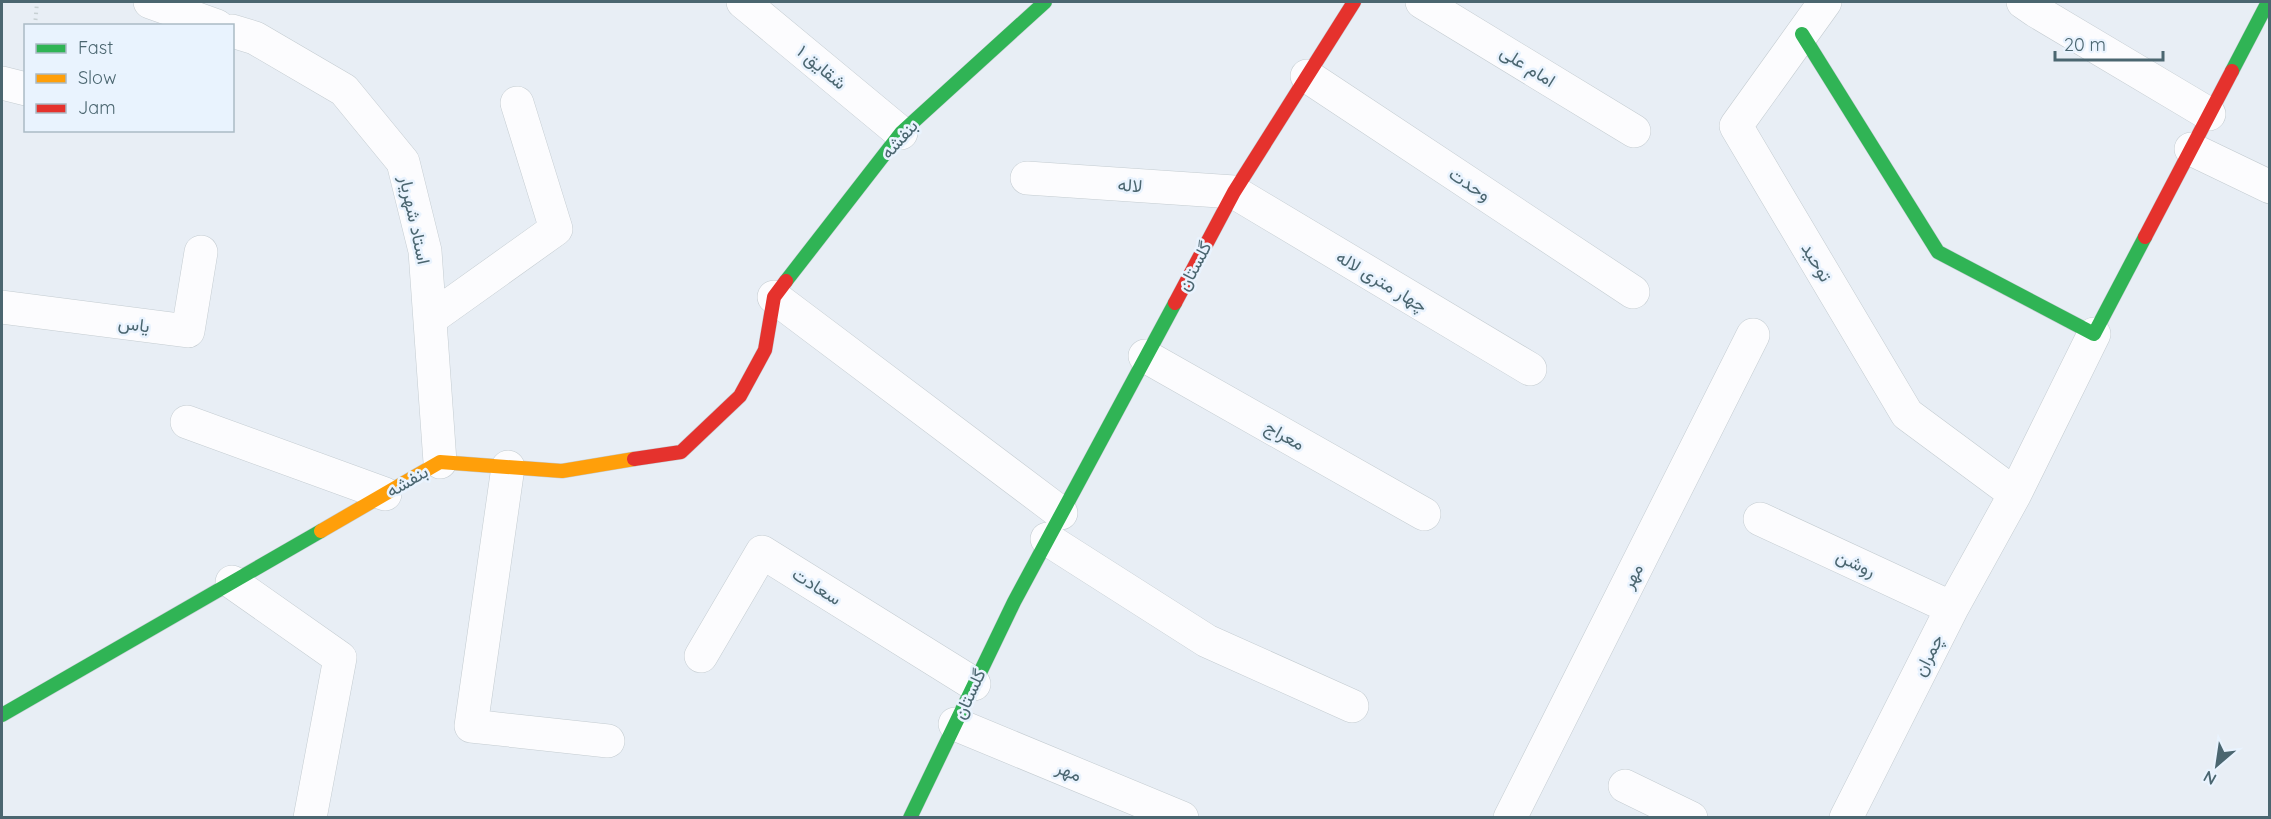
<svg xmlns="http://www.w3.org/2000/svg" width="2271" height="819" font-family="Quicksand,Vazirmatn,sans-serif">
<rect width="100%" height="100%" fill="#e8eef5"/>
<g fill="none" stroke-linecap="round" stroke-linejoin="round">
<defs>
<path id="street" d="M150,2L217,26
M743,2L901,133
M1422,2L1634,131
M1825,2L1736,126L1907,414L2015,494
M2023,2L2036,11L2209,114
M232,31L255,38L344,90L403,162L425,251L440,462
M1307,76L1633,292
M2,83L26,89
M2191,149L2270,187
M1027,178L1234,192L1530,369
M774,297L1061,513
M2,307L188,331L201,252
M430,319L556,229L517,103
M1145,356L1424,514
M187,422L385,494
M508,467L471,726L608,741
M1760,519L1952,608
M1047,539L1207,641L1352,706
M232,582L340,658L310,818
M701,656L762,552L974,684
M955,724L1182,818
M1625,786L1691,818
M1510,818L1753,335
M1846,818L1952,608L2015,494L2094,334"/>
<path id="fast" d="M1802,34L1938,252L2094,334L2145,237
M2232,71L2268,2
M786,281L901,133L1045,2
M2,715L321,531
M910,818L1014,602L1175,303"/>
<path id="slow" d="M321,531L440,462L562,471L634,459"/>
<path id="jam" d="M2145,237L2232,71
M1175,303L1234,192L1354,2
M634,459L681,452L740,396L765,350L774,297L786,281"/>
</defs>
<use href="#street" stroke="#c4ccd1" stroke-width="34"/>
<use href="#fast" stroke="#c4ccd2" stroke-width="15"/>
<use href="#slow" stroke="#c4ccd2" stroke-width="15"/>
<use href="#jam" stroke="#c4ccd2" stroke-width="15"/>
<path stroke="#c7d0d3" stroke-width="4" stroke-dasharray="1.5 4.5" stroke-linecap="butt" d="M35,26L37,2"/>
<use href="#street" stroke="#fcfcfe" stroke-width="33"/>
<use href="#fast" stroke="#30b455" stroke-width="14"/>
<use href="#slow" stroke="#ff9f0a" stroke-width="14"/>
<use href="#jam" stroke="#e5322d" stroke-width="14"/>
</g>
<g text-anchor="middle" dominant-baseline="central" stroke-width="5" stroke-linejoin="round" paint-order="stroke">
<g font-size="18" fill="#4b6670" stroke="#e9f3fe">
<text transform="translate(1528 66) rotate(32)">امام علی</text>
<text transform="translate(822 67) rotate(40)">شقایق ۱</text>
<text transform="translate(899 139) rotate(-48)">بنفشه</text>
<text transform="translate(1470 184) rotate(33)">وحدت</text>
<text transform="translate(1130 185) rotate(4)">لاله</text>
<text transform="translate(415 220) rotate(78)">استاد شهریار</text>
<text transform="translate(1817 262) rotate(59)">توحید</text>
<text transform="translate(1194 266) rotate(-62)">گلستان</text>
<text transform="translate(1382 281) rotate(31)">چهار متری لاله</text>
<text transform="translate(134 324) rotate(7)">یاس</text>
<text transform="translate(1285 435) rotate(29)">معراج</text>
<text transform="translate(407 481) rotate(-30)">بنفشه</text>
<text transform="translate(1856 563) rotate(25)">روشن</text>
<text transform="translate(1632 576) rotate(-63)">مهر</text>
<text transform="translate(817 586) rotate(32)">سعادت</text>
<text transform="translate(1928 655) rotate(-63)">چمران</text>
<text transform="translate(969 694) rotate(-65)">گلستان</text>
<text transform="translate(1069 771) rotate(22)">مهر</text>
</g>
</g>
<rect width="2271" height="819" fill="none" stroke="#4b6670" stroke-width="6"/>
<rect x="24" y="24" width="210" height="108" fill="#e9f3fe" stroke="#aabbc5" stroke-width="1.5"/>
<rect x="36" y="44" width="30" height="9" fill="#30b455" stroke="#aabbc5" stroke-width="1.5"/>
<text x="78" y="54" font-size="18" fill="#4b6670">Fast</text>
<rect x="36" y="74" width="30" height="9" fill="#ff9f0a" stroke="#aabbc5" stroke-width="1.5"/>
<text x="78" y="84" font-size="18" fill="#4b6670">Slow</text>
<rect x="36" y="104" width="30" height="9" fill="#e5322d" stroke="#aabbc5" stroke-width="1.5"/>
<text x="78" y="114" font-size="18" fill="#4b6670">Jam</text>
<g transform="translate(2217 765) rotate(209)" stroke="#e9f3fe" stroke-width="4.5" paint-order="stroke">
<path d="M0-4.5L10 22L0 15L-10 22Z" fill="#4b6670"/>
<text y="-9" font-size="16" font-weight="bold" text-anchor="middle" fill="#4b6670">N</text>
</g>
<path d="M2055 51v9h108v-9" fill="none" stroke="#4b6670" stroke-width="3"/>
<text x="2064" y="51" font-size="18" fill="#4b6670" stroke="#e9f3fe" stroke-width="4.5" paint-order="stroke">20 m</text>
</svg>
